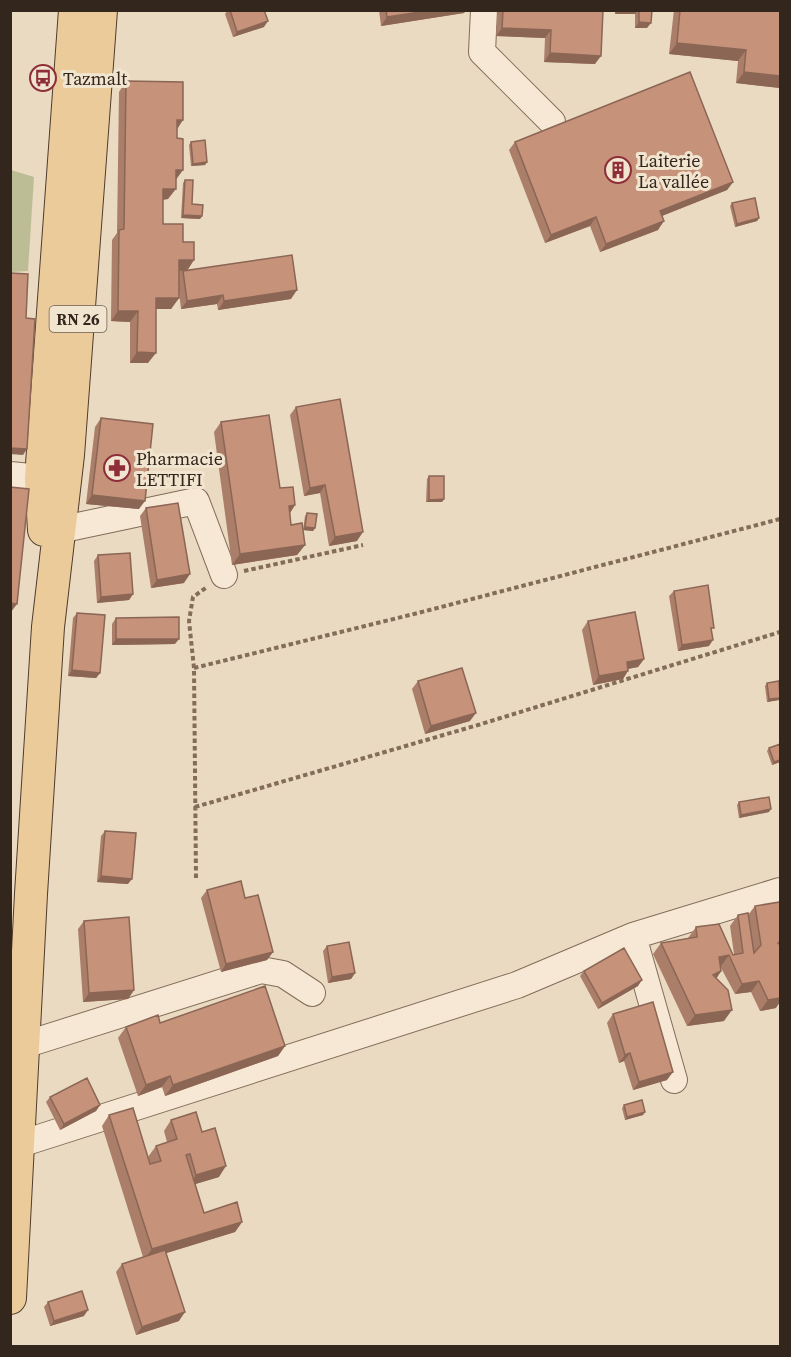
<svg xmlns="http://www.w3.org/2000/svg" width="791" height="1357" font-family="'Source Serif 4',serif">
<rect width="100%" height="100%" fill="#eadac1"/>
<path fill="#bcbd95" d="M11,170L34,177L28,271L11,272Z"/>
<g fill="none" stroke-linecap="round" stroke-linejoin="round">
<defs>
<path id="minor" d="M484,10L482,52L552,122
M10,475L41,478
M59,530L196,501L224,575
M633,936L674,1080
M24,1045L261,970L283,974L312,993
M20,1144L517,985L633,936L780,891"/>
<path id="major" d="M44,530L41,478L75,10
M10,1298L31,894L48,627L68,455L101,10"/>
</defs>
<use href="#minor" stroke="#836c5a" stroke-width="28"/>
<use href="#major" stroke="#503b2e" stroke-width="34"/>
<path stroke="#836c5a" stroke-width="4" stroke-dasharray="4.5 3" stroke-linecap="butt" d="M244,571L363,545
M194,668L189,621L193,597L207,587
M195,807L478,725L780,632
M196,878L194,668L418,613L780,519"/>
<use href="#minor" stroke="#f6e8d4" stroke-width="26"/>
<use href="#major" stroke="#eccb9b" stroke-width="32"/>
</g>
<path fill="#aa7e69" d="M228,10H264V27L233,37L225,14Z
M379,10H466L464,13L381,26Z
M498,10H603L595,64L544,62L545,38L496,36Z
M615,10H652L647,28H635V14H615Z
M674,10H780V88L736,83L738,61L669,54Z
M126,81L177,129L176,180L168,199L163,200V224L183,242L187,270L291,299L218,310L217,304L181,309L179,292V298L171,309H156L148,363H130V322L111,321L112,240L117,233L119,92Z
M191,142L207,162L205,165L191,166L189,145Z
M515,142L733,182L727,190L662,216L658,230L600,252L590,226L545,243L509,150Z
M185,180L192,204L202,216L200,219L181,218L183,183Z
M732,203L759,218L757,221L735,227L730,206Z
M296,407L357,541L329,546L320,493L304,496L290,415Z
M101,418L139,509L86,504L95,427Z
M221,422L295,505L290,513L291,525L305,545L297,555L232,565L214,432Z
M429,476L444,499L442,502H426L427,479Z
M146,508L184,583L151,588L140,516Z
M307,513L315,528L313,531L303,530L305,516Z
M98,555L133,594L129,600L97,603L94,561Z
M674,591L711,632L709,646L678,651L669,596Z
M77,613L100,673L96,678L68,676L73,618Z
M116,618L175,644L112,645V624Z
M588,621L644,659L638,667L628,669L623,679L593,685L582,630Z
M418,681L470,721L425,734L412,689Z
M767,683L779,700L767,702L765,686Z
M769,748L780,762L772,765L767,751Z
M739,802L769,812L739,818L737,805Z
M105,831L128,884L97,882L101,836Z
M207,890L273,952L267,960L221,972L201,898Z
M755,906L776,1008L760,1011L751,992L735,994L720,966L721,971L716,979L724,1021L687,1026L653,954L661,943L688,938L696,927L733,955L734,954L730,926L738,915H748Z
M84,921L134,990L128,999L83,1002L78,929Z
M327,946L355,973L351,979L328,983L323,951Z
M584,971L638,986L598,1009L580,976Z
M613,1014L667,1080L633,1090L624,1061L619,1063L607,1023Z
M160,1023L285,1046L278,1056L165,1096L162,1087L138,1096L118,1038L126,1027Z
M50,1097L100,1105L96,1111L60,1130L46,1102Z
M624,1105L645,1112L643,1115L625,1120L622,1108Z
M109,1115L150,1164L148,1157L156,1146L167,1142L164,1131L171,1120L202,1132L219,1177L195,1184L204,1213L242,1222L235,1232L166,1253L179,1321L136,1335L116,1272L122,1264L143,1257L102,1126Z
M48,1302L84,1316L50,1326L44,1307Z"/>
<path fill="#8b6655" d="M433,10H466L464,13L381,26L387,17Z
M617,10H638L635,14H615Z
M268,21L264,27L233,37L237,32Z
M639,22L651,23L647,28H635Z
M502,28L551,30L545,38L496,36Z
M677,43L746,50L738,61L669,54Z
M550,53L601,56L595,64L544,62Z
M744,72L780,76V88L736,83Z
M177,120H183L176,131Z
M207,162L205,165L191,166L193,164Z
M176,170H183L175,181Z
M733,182L727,190L654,219L660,211Z
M163,189H176L168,199L156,200Z
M183,215L202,216L200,219L181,218Z
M596,217L590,226L545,243L551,235Z
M759,218L757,221L735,227L737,224Z
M664,221L658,230L600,252L606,244Z
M179,260H194L187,271L172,270Z
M297,290L291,299L218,310L224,301Z
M223,295L217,304L181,309L187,301Z
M156,298H179L171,309H149Z
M118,311H138L130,322L111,321Z
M137,352L156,353L148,363H130Z
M10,448L27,449L23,455L10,454Z
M325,485L320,493L304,496L310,488Z
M92,495L145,501L139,509L86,504Z
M444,499L442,502H426L429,500Z
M295,505L288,516L289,506Z
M305,527L315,528L313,531L303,530Z
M363,532L357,541L329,546L335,537Z
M305,545L297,555L232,565L240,554Z
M190,574L184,583L151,588L157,580Z
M133,594L129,600L97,603L101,597Z
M10,603L17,604L11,612H10Z
M116,639H179L175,644L112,645Z
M713,640L709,646L678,651L682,645Z
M644,659L638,667L621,670L627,662Z
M72,670L100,673L96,678L68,676Z
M628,671L623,679L593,685L599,676Z
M780,698L779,700L767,702L769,699Z
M476,713L470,721L425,734L431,726Z
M780,760V762L772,765L774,762Z
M771,809L769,812L739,818L741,815Z
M101,876L132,879L128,884L97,882Z
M273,952L267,960L221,972L226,964Z
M729,955L721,966L712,968L719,957Z
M721,971L714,982L713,975Z
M355,973L351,979L328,983L332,977Z
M642,980L638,986L598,1009L602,1003Z
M759,981L751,992L735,994L742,984Z
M134,990L128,999L83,1002L89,993Z
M780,998V1002L776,1008L760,1011L768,1000Z
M732,1010L724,1021L687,1026L695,1015Z
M285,1046L278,1056L165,1096L173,1085Z
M630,1053L624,1061L619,1063L625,1055Z
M673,1072L667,1080L633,1090L639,1082Z
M170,1076L162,1087L138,1096L146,1085Z
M100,1105L96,1111L60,1130L64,1124Z
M645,1112L643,1115L625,1120L627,1117Z
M226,1166L219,1177L189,1186L196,1175Z
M242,1222L235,1232L144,1260L152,1249Z
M88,1310L84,1316L50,1326L54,1321Z
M185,1312L179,1321L136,1335L142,1327Z"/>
<path fill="#c6927a" stroke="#8b6655" stroke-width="1.5" d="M230,10H264L268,21L237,32Z
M386,10H433L387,17Z
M503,10H603L601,56L550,53L551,30L502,28Z
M639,10H652L651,23L639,22Z
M680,10H780V76L744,72L746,50L677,43Z
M690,72L733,182L660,211L664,221L606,244L596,217L551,235L515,142Z
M126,81L183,82V120H177V138L183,139V170H176V189H163V224H183V242H194V260H179V298H156V353L137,352L138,311H118L119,230L124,229Z
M205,140L207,162L193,164L191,142Z
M185,180H193L192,204L203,205L202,216L183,215Z
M755,198L759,218L737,224L732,203Z
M292,255L297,290L224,301L223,295L187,301L183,271Z
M10,273L28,274L26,318L35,319L27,449L10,448Z
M340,399L363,532L335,537L325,485L310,488L296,407Z
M269,415L280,488L293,487L295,505L289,506L291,525L302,523L305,545L240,554L221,422Z
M101,418L153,424L145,501L92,495Z
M429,476H444V499L429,500Z
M10,487L29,489L17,604L10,603Z
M178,503L190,574L157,580L146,508Z
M307,513L317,514L315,528L305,527Z
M130,553L133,594L101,597L98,555Z
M708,585L714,628H711L713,640L682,645L674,591Z
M635,612L644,659L627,662L628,671L599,676L588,621Z
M77,613L105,615L100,673L72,670Z
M179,617V639H116V618Z
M462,668L476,713L431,726L418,681Z
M779,681L780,698L769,699L767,683Z
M780,744V760L774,762L769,748Z
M769,797L771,809L741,815L739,802Z
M105,831L136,833L132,879L101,876Z
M241,881L245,898L258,895L273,952L226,964L207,890Z
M780,902V941L778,943L780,945V998L768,1000L759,981L742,984L729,955L719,957L721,971L713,975L728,990L732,1010L695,1015L661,943L697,937L696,927L719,924L733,955L743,953L738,915L748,913L754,953L761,945L755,906Z
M129,917L134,990L89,993L84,921Z
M349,942L355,973L332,977L327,946Z
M624,948L642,980L602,1003L584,971Z
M265,986L285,1046L173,1085L170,1076L146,1085L126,1027L158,1015L160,1023Z
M653,1002L673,1072L639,1082L630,1053L625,1055L613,1014Z
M87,1078L100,1105L64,1124L50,1097Z
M642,1100L645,1112L627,1117L624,1105Z
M133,1108L150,1164L161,1161L156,1146L177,1139L171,1120L196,1112L202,1132L215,1128L226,1166L196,1175L190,1154L186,1155L204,1213L237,1202L242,1222L152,1249L109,1115Z
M165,1250L185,1312L142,1327L122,1264Z
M82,1291L88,1310L54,1321L48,1302Z"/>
<defs>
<symbol id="bus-ring" viewBox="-11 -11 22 22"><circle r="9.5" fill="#f2e5d0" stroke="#8d2e38" stroke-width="1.5"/><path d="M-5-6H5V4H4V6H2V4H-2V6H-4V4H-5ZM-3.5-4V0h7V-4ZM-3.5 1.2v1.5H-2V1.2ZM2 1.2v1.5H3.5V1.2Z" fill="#8d2e38"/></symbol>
<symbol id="building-ring" viewBox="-11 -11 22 22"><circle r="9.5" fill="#f2e5d0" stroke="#8d2e38" stroke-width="1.5"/><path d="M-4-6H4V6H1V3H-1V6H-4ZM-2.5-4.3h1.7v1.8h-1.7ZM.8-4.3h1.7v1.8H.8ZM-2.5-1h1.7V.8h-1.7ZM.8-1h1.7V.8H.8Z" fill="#8d2e38"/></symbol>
<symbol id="pharmacy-ring" viewBox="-11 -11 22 22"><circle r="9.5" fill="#f2e5d0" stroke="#8d2e38" stroke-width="1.5"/><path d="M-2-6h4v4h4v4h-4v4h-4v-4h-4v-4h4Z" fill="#8d2e38"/></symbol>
</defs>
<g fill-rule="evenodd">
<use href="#bus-ring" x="28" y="63" width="30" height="30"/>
<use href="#building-ring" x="603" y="155" width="30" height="30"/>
<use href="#pharmacy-ring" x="102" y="453" width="30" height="30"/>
</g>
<g text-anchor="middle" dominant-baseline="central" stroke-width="6" stroke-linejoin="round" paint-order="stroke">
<rect fill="#f2e5d0" stroke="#6c5f53" stroke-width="1.5" x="49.5" y="306" width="57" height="26" rx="4.5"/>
<g font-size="16" font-weight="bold" fill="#33261d">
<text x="78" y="319">RN 26</text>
</g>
<g font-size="18" fill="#33261d" stroke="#f2e5d0" text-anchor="start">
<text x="63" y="78">Tazmalt</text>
<text x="638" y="160">Laiterie<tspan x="638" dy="21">La vallée</tspan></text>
<text x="136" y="458">Pharmacie<tspan x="136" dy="21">LETTIFI</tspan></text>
</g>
</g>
<rect width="791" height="1357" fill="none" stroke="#33261d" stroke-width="24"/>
</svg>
